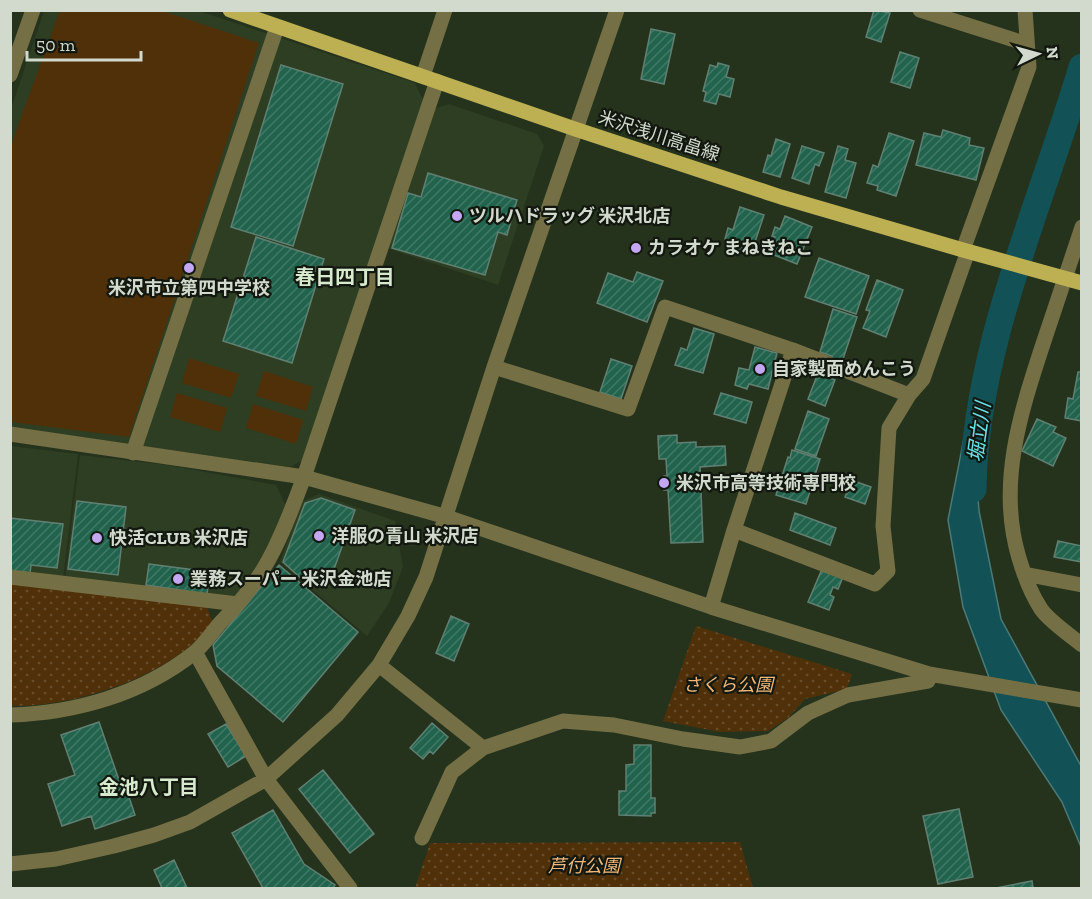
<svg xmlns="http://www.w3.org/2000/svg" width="1092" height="899" font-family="'Zilla Slab','Noto Sans JP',serif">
<defs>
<pattern id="grass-dots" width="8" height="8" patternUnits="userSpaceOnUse" patternTransform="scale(1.5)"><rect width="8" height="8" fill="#4f3008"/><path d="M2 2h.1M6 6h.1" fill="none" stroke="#674d2b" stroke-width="1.8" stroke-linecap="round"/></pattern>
<pattern id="building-hatch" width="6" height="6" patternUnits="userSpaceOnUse" patternTransform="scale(1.5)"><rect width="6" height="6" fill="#21634d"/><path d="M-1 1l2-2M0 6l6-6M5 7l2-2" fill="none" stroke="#407965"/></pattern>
</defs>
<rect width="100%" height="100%" fill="#25331d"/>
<path fill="#2d3e22" d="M44,11H199L415,83L423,100L303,460L290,467L11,428V109Z
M449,104L537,134L544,146L498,285L387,248L433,109Z
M11,446L78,454L63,579L11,573Z
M80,455L167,465L276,485L286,506L262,562L233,602L65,579Z
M319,494L395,521L403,567L389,603L367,636L280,562L301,502Z"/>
<path fill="url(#grass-dots)" d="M11,584L206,604L213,623C205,631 198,639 190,646C145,683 69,707 11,706Z
M696,626L852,674L847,689L805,699L788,718L768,731L720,732L663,721Z
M740,842L753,888H415L430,843Z"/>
<path fill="#4f3008" d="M60,10L163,11L259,43L129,437L11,422V145Z
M189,358L239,374L231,398L182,383Z
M264,371L313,387L306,411L256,396Z
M177,393L227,408L220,432L170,417Z
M253,404L303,420L296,444L246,428Z"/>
<path fill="#125155" stroke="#4b7a79" stroke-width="1.5" d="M971,402L979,511L1001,619L1081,766V847L1062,802L1001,710L963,607L948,520Z"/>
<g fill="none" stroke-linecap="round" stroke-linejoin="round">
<path stroke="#125155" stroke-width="27" d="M973,489C975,347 1042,202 1082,67"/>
</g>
<path fill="url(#building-hatch)" stroke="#608073" stroke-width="1.5" d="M874,10L890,13L881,42L866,37Z
M651,29L675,34L664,84L641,79Z
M900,52L919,58L910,88L891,82Z
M718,63L729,66L726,77L734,79L730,97L719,94L716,104L704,101L706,92L703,91L710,65L717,67Z
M281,65L343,84L293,246L231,227Z
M943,130L970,138L969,145L984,148L976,180L916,165L924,133L941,137Z
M889,133L914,141L896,196L877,190L878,186L867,183L873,165L878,167Z
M776,139L790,144L780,177L763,172L768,155L771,156Z
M802,146L824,153L819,166L815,164L809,184L792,178Z
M838,146L848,149L845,160L856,163L846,198L825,192Z
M428,173L517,200L507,235L498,232L485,275L392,248L408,193L421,197Z
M740,207L764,215L751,254L726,245L728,240L725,239L728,228L733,230Z
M785,216L812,227L797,264L769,253L775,237L772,236L775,227L780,229Z
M256,237L324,259L292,363L223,341Z
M819,258L869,276L856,314L805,297Z
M637,272L663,281L647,322L597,303L608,273L633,282Z
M877,280L903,290L886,337L863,328L870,311L866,310Z
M833,309L857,317L842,362L831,359L832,356L820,352Z
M694,328L714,334L703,373L675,365L681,348L687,350Z
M755,347L777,353L768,389L749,384L747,389L735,385L739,368L749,370Z
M611,359L632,366L621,399L600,392Z
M1078,372H1082V421L1065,418L1068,398L1073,399Z
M818,373L835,380L825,406L808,399Z
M721,393L752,402L746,423L714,414Z
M808,411L829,419L816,456L795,449Z
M1037,419L1056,427L1053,432L1066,438L1053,466L1022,451Z
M677,435V443L696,442V447L725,446L726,465L700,467L703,542L671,543L668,490H664V476H667L666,459H659L658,436Z
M792,450L820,459L806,504L776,495L788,457L790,458Z
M851,480L871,487L865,504L845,497Z
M321,498L355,510L328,586L303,580L283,562L305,503Z
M77,501L126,507L118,575L68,569Z
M795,513L836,528L830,545L790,530Z
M10,518L63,524L57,568L31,565L30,573L10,571Z
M1058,541L1082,546V562L1054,557Z
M149,564L210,572L207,594L146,585Z
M279,565L358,632L283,722L217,666L213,645Z
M822,569L843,577L838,589L833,587L830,595L834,597L829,610L808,602Z
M451,616L469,624L454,661L436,653Z
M99,722L120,783L124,782L135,815L95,829L91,816L62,826L48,784L75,775L61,735Z
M432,723L448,737L433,754L430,751L423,759L410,748Z
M226,724L246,756L228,767L208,734Z
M634,745H651V798H655V813H651V816L619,815V791H626V765L634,764Z
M323,770L374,834L350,853L299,789Z
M959,809L973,877L938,884L923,816Z
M273,810L304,864L335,885L333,888H263L232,833Z
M174,860L187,888H162L154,870Z
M1032,881L1033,888H996Z"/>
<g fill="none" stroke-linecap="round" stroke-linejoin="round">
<path stroke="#756f45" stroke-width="15" d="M920,10L1027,44
M10,75L33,10
M423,76L445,10
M1082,227C1069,267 1056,305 1043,344C1020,414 997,485 1019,558C1024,575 1031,594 1041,609C1049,621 1070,635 1082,645
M963,250L1029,67L1025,10
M494,367L628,409L665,307L793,350L909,395
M10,434L304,477L447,517L711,607L929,674L1082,700
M133,453L277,27
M734,530L875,584L888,571L883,526L889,428L909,395L923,379L968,251
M1024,574L1082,585
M10,577L238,604
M711,607L734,530L793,350
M195,652L266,779L350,888
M379,665L483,748
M10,715C76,713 142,694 194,653C204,645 212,632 221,622C239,604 256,583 268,561C283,534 293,506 304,477L437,81
M422,838L452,772L483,748L563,721L614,725L683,739L740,747L771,741L808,713L848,695L928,681L929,674
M10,864L56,859L114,846L154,835L190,822L266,779L337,715L379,665L408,616L426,577L494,367L617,10"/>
<path stroke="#bdb053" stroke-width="15" d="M230,10L575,129L781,197L963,250L1082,283"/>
</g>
<g fill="#c3a7f2" stroke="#12180f" stroke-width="2">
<circle cx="457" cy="216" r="6"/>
<circle cx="636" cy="248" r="6"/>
<circle cx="189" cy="268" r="6"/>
<circle cx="760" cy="369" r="6"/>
<circle cx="664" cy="483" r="6"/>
<circle cx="319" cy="536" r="6"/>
<circle cx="97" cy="538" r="6"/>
<circle cx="178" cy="579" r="6"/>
</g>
<g text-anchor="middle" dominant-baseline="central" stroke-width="4.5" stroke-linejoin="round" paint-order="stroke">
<g font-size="18" fill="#d1dacc" stroke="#12180f">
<text transform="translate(659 136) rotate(18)">米沢浅川高畠線</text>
</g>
<g font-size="18" font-weight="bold" fill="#d1dacc" stroke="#12180f" text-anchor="start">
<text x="469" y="216">ツルハドラッグ 米沢北店</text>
<text x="648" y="248">カラオケ まねきねこ</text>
<text x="189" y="288" text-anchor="middle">米沢市立第四中学校</text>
<text x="772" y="369">自家製面めんこう</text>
<text x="676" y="483">米沢市高等技術専門校</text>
<text x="331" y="536">洋服の青山 米沢店</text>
<text x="109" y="538">快活CLUB 米沢店</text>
<text x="190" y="579">業務スーパー 米沢金池店</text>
</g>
<g font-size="18" font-style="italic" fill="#f3b878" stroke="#12180f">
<text x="728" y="685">さくら公園</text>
<text x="584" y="866">芦付公園</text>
</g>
<g font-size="20" font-weight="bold" fill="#d7eacd" stroke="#12180f">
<text x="345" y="277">春日四丁目</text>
<text x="149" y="787">金池八丁目</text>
</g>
<g font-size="20" font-style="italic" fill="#6be0e8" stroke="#12180f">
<text transform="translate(979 432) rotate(-82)">堀立川</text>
</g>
</g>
<rect width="1092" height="899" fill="none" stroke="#d1dacc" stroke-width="24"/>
<g transform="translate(1038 54) rotate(85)" stroke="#12180f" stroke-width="4.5" paint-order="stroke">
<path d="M0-4.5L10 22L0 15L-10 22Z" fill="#d1dacc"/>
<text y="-9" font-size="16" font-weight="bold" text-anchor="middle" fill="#d1dacc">N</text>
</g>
<path d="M27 51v9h114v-9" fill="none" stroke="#d1dacc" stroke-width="3"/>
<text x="36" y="51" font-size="18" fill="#d1dacc" stroke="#12180f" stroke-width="4.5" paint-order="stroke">50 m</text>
</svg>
